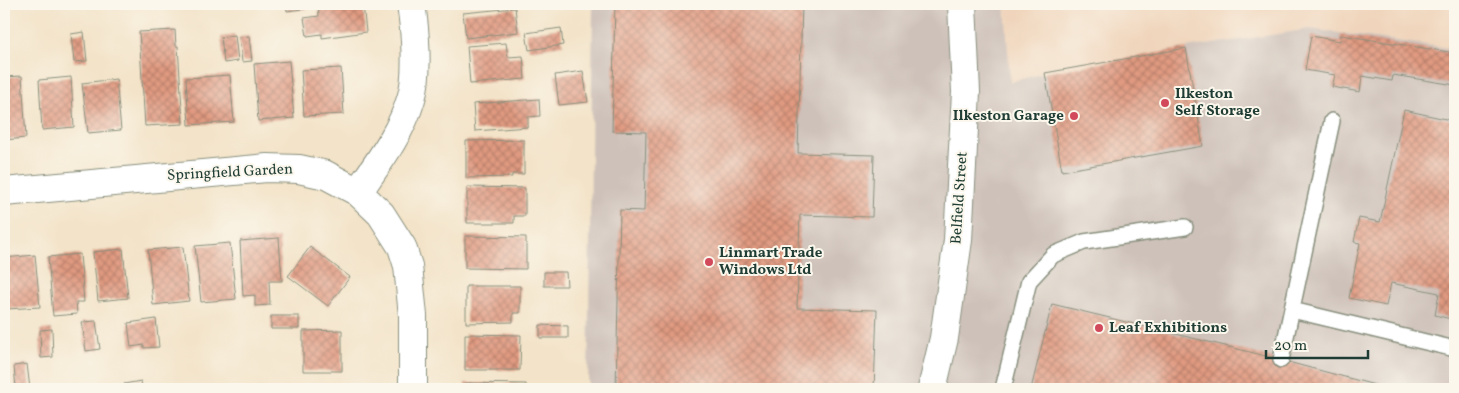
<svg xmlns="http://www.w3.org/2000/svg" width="1459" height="393" font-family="Vollkorn,serif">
<defs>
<pattern id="building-cross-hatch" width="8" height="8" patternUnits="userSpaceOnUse" patternTransform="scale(1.25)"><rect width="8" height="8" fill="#e19a81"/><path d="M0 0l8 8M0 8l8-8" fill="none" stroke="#b67f6a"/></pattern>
</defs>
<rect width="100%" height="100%" fill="#fbf7ec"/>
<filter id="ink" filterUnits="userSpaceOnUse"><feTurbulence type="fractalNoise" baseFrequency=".02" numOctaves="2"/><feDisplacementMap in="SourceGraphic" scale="10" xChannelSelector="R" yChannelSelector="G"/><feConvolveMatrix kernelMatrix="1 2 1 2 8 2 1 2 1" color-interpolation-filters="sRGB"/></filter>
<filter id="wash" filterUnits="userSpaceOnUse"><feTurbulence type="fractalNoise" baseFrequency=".0096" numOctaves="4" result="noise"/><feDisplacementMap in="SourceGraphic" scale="20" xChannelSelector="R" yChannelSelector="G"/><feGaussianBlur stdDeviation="1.12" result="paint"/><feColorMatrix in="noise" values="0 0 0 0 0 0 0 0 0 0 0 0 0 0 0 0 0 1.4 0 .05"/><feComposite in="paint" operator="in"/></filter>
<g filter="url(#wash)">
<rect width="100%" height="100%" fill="#f3e3c8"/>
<path fill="#f0d5bc" d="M1005,4H1455V49L1310,29L1186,48L1045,73L1010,82Z"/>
<path fill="#cec1b9" d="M593,4H1005L1010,82L1045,73L1186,48L1310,29L1455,49V389H588Z"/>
<g id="blocks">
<path fill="url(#building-cross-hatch)" d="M286,4H309L310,8L287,11Z
M318,4H363L366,32L322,38V34L307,36L304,18L319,16Z
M615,4H802L798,153L874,155L872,217L800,215L797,308L877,310L874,389H616L620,210L644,211L646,132L612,131Z
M515,8L518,32L466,38L463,13Z
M561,28L563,45L529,50L526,33Z
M175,30L176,46H178L183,124L145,126L139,32Z
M84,32L87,61L74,62L71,34Z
M235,35L238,61L224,63L221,37Z
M1341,35L1455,53V85L1393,75L1392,81L1362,76L1360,92L1332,87L1335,75L1305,70L1311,36L1340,41Z
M249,36L252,61L242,62L239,37Z
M506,43L508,57L523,56L525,79L470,84L467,46Z
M1186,48L1203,146L1062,171L1045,73Z
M289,61L294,118L258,121L254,64Z
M341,68L344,114L304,116L301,70Z
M583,71L588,102L559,105L555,75Z
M230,75L234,122L189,125L186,78Z
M22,76L26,138L4,140V77Z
M71,77L74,127L42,130L39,80Z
M116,79L121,130L88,133L82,83Z
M539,99L540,116L528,117V127L475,131L473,104Z
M1404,110L1455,121V134L1452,152L1455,153V320L1435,315L1439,293L1391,283L1386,306L1349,298L1360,243L1354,242L1359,218L1380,222Z
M524,140V174H512V177L466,178V141Z
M467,187L525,188V216H514V223H467Z
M465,236L526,237V269L465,268Z
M279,238L282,281H269L270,305L255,306V295L243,296L240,241Z
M230,243L236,299L201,302L195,246Z
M183,247L189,301L153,305L148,250Z
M310,247L350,277L328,306L288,276Z
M123,249L128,298L98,301L93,252Z
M80,254L84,302H76L77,314L53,316L48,257Z
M35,255L40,307L7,309L4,258Z
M544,272H566L567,286H544Z
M466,286H520V313H513V322L466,323Z
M1052,304L1254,353L1390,389H1031Z
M271,316H299V329H271Z
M156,319L159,347L144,348V345L131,347L128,323Z
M96,321L100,349L86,351L82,322Z
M540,325L568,326V338H540Z
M52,329L53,357L41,358L40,330Z
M342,330V371H303V331Z
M465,334L521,335L520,370H465Z
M27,364L30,389H16L14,366Z
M141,381L142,389H124V384Z
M465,383L526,384V389H465Z"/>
</g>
</g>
<g filter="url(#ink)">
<use href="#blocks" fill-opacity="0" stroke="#89907e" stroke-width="1"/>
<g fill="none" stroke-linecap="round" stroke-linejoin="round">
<defs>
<path id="service" d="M1292,310L1455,349
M1281,360L1332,121
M1003,389L1029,281L1053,255L1084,242L1185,227"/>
<path id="minor" d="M4,192L267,168L299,169L326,175L358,192L381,214L402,247L408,266L413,316V389
M358,192C378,163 401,133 411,99C419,74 415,30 411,4
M932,389L944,338L958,240L966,92L962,4"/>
</defs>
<use href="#service" stroke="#89907e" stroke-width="18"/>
<use href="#minor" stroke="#89907e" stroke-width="30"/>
<use href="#service" stroke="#fff" stroke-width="15"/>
<use href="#minor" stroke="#fff" stroke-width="28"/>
</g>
</g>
<g fill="#d1495b" stroke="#fbf7ec" stroke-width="2">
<circle cx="1165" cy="103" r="5"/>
<circle cx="1074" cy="116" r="5"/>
<circle cx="709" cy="262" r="5"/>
<circle cx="1099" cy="328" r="5"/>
</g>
<g text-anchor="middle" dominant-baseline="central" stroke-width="4" stroke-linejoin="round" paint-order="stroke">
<g font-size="15" font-weight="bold" fill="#1f3d34" stroke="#fbf7ec" text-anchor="start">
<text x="1175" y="94">Ilkeston<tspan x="1175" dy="17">Self Storage</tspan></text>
<text x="1064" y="116" text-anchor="end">Ilkeston Garage</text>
<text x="719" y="253">Linmart Trade<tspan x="719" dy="17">Windows Ltd</tspan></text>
<text x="1109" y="328">Leaf Exhibitions</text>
</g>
<g font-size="15" fill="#1f3d34" stroke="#fbf7ec">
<text transform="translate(230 173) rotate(-3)">Springfield Garden</text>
<text transform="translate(960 198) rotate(-86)">Belfield Street</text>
</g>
</g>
<rect width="1459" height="393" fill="none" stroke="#fbf7ec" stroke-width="20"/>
<path d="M1266 350v8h102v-8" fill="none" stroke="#1f3d34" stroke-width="2.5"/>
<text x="1274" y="350" font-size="15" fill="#1f3d34" stroke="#fbf7ec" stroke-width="4" paint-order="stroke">20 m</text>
</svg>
